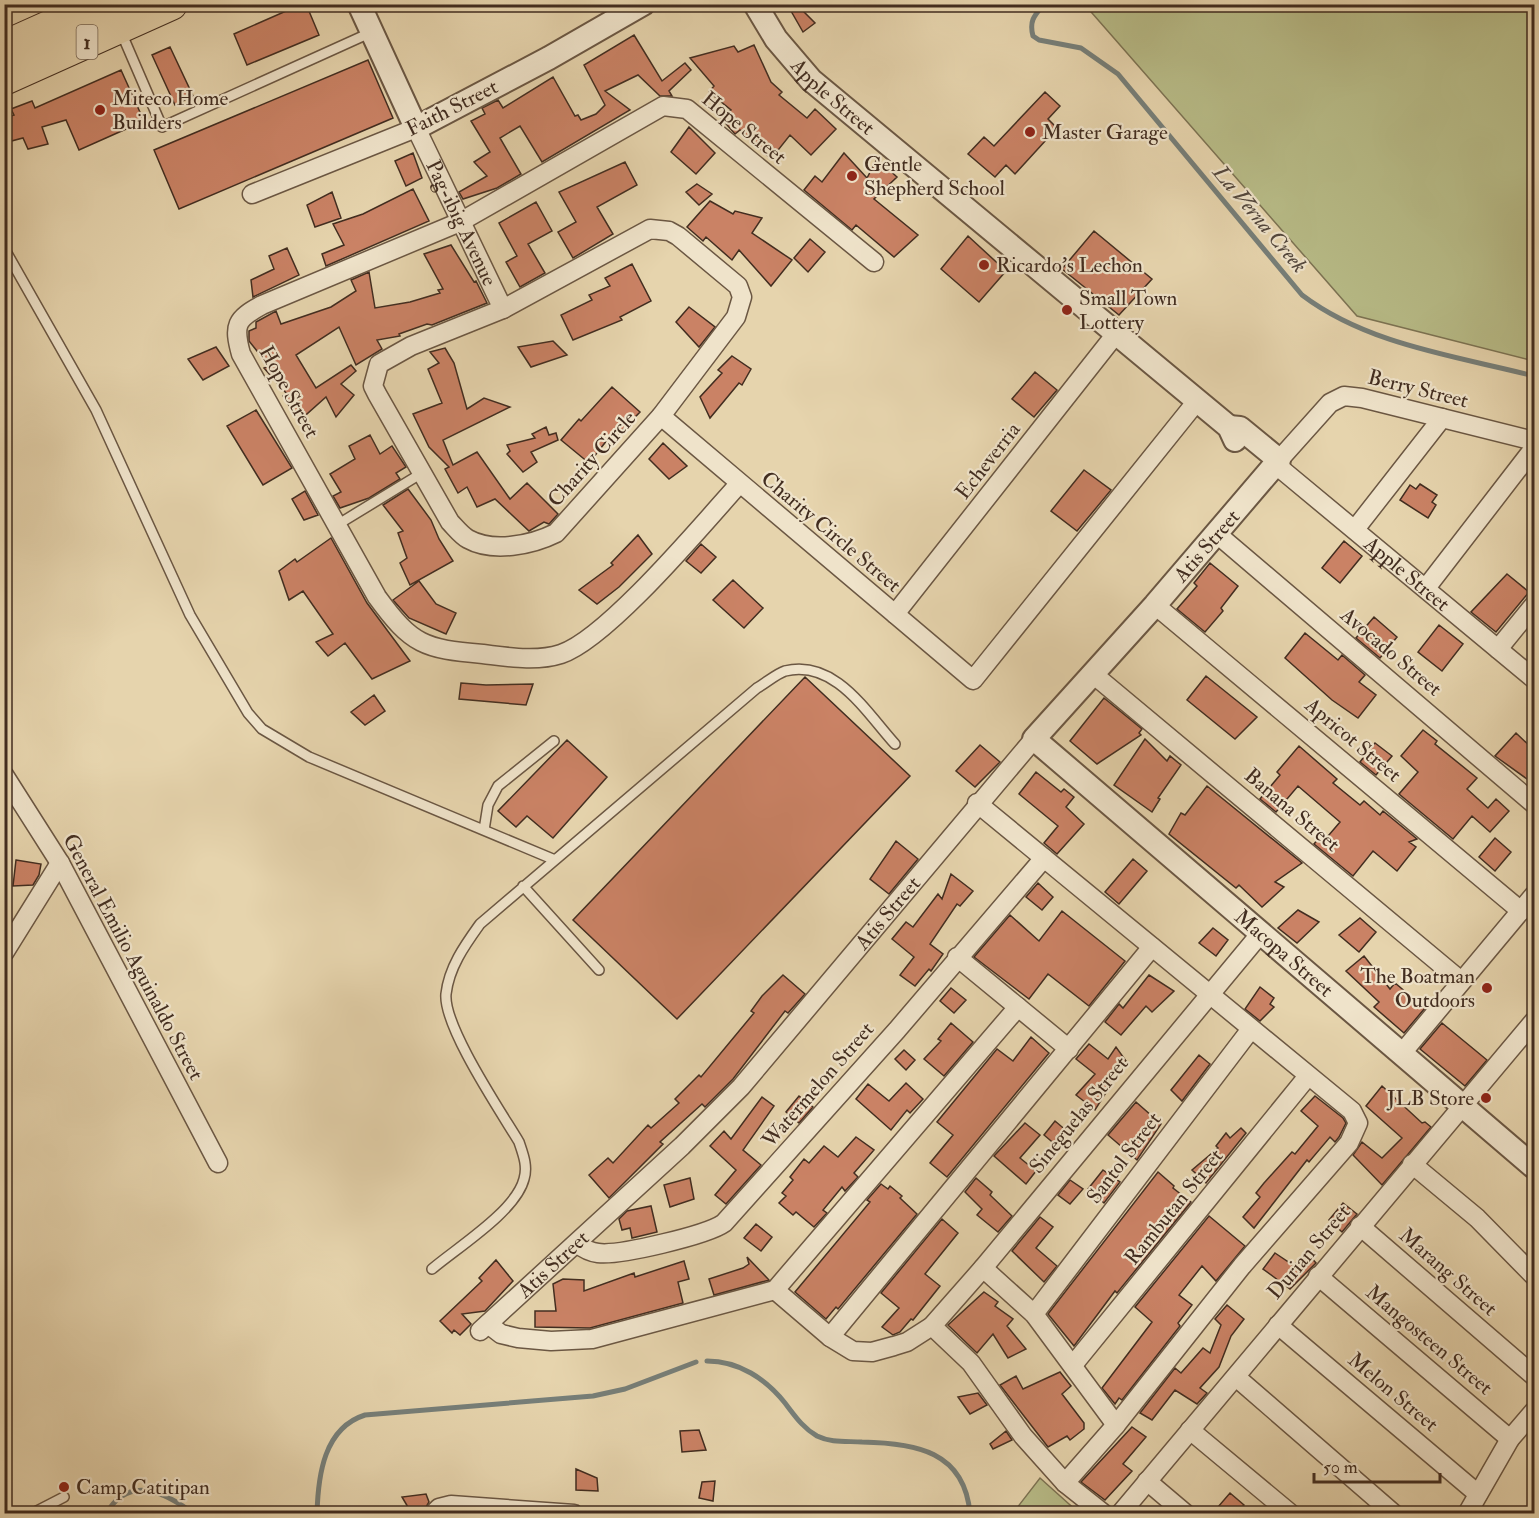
<svg xmlns="http://www.w3.org/2000/svg" width="1539" height="1518" font-family="'IM FELL Double Pica',serif">
<rect width="100%" height="100%" fill="#e6d4ad"/>
<filter id="stains"><feTurbulence type="fractalNoise" baseFrequency=".00333" numOctaves="4"/><feColorMatrix values="0 0 0 0 .2 0 0 0 0 .09 0 0 0 0 .02 0 0 0 .5 -.17"/></filter>
<radialGradient id="worn" r=".72"><stop offset=".6" stop-color="#630" stop-opacity="0"/><stop offset="1" stop-color="#630" stop-opacity=".3"/></radialGradient>
<path fill="#b8bc88" stroke="#7d7454" stroke-width="1.5" d="M1085,5H1534V361L1357,316Z
M1040,1478L1079,1513H1013Z"/>
<g fill="none" stroke-linecap="round" stroke-linejoin="round">
<path stroke="#777f79" stroke-width="5" d="M1044,4C1034,16 1029,21 1033,36L1039,40L1081,48L1118,74L1302,295C1368,345 1456,356 1534,376
M707,1361C739,1361 766,1379 785,1403C795,1416 803,1428 817,1436C831,1443 847,1441 862,1442C915,1443 965,1451 970,1514
M106,1514C129,1474 165,1492 194,1514
M317,1514C318,1475 324,1428 365,1415L593,1396L625,1389L696,1362"/>
</g>
<path fill="#ca8265" stroke="#422d20" stroke-width="1.5" d="M302,4H306L319,35L247,65L234,34Z
M787,4H796L815,23L803,32Z
M634,35L662,81L685,63L691,70L669,91L672,96H660L638,75L605,91L630,110L542,162L520,126L500,138L521,174L497,188L463,199L459,192L487,176L474,162L490,152L471,121L485,114L482,108L498,100L503,108L553,77L575,116L578,115L581,120L596,114L605,105L584,65Z
M754,45L771,82L782,92L779,95L807,118L815,109L836,129L811,155L790,135L771,159L740,130L735,134L720,117L731,110L709,92L714,86L690,58L734,46L738,52Z
M170,47L193,96L175,105L152,55Z
M368,60L393,118L179,209L154,150Z
M121,70L144,121L79,150L66,120L42,127L48,144L28,149L23,138L4,143V118L14,115L11,109L32,101L35,108Z
M1045,92L1060,106L1048,119L1057,128L1015,174L1006,165L995,177L968,154L984,137L994,146Z
M689,127L715,153L696,174L671,152Z
M413,153L422,178L406,186L395,161Z
M844,153L867,178L877,159L897,177L874,199L918,235L894,257L856,225L852,230L804,190L815,176L822,182Z
M625,162L637,185L597,207L613,234L573,258L558,232L576,222L559,192Z
M697,184L712,194L699,205L686,192Z
M413,189L429,221L326,266L322,254L344,245L333,224L363,214Z
M332,192L341,218L315,227L307,205Z
M710,201L733,214L735,211L762,218L752,233L792,260L771,286L739,250L732,260L706,237L703,241L687,227Z
M536,202L552,231L528,244L545,273L520,287L506,262L517,256L499,223Z
M1094,231L1152,279L1119,315L1062,269Z
M968,236L1006,271L979,302L941,269Z
M810,239L825,252L808,272L794,258Z
M451,245L474,282L476,281L487,303L432,325L427,324L399,334L400,336L377,340L382,349L356,365L339,327L296,355L316,388L351,365L356,371L341,384L354,395L336,417L326,397L299,421L283,396L287,394L264,368L269,366L249,341V331L256,328V322L276,311L281,324L331,307L356,291L351,280L369,272L375,308L410,302L440,293L438,290L443,289L424,254Z
M287,248L299,275L253,297L251,280L274,269L269,256Z
M632,264L651,301L620,317L622,320L573,340L561,315L592,300L589,295L610,286L605,278Z
M689,307L715,327L699,347L676,322Z
M553,341L567,355L531,367L518,347Z
M216,347L229,366L203,380L188,359Z
M445,348L454,363L467,409L484,398L510,407L443,440L453,465L477,452L510,499L527,483L558,514L549,524L544,522L529,531L495,499L477,507L467,487L458,493L445,469L449,467L429,447L413,414L442,403L428,369L439,363L430,352Z
M732,356L751,369L742,385L739,383L710,418L700,397L722,373L718,370Z
M1035,372L1057,390L1034,417L1012,399Z
M612,387L640,412L611,442L608,439L589,463L561,440L579,419L581,421Z
M256,410L292,468L263,485L227,426Z
M546,427L549,435L556,433L558,440L531,452L537,462L523,472L507,454L510,451L507,445L535,438L532,434Z
M370,435L380,454L392,446L406,467L396,473L400,479L369,498L340,508L333,496L341,492L330,474L355,459L349,446Z
M663,443L687,466L669,479L649,459Z
M1084,470L1111,490L1077,531L1051,511Z
M1420,484L1437,495L1432,502L1436,505L1428,518L1400,500L1410,485L1416,489Z
M408,489L431,520L439,539L453,561L410,585L400,563L407,558L398,533L403,531L383,505Z
M305,491L318,515L304,520L292,499Z
M638,535L652,554L619,587L597,604L579,590L613,565L611,563Z
M331,538L367,603L410,661L372,679L345,643L328,656L316,642L333,634L303,591L289,600L279,571L295,559L297,562Z
M1344,541L1362,556L1340,583L1322,568Z
M701,544L716,557L701,573L686,561Z
M1210,563L1238,586L1221,608L1223,611L1205,632L1177,609L1197,586L1194,583Z
M1507,574L1529,592L1496,632L1471,612Z
M733,580L763,608L744,628L713,600Z
M419,581L436,604L456,613L446,634L409,618L393,600Z
M1374,617L1397,637L1380,658L1356,638Z
M1439,625L1463,644L1442,671L1418,652Z
M1305,633L1338,660L1342,655L1365,675L1359,682L1376,695L1358,718L1332,700L1285,658Z
M1206,676L1257,717L1235,739L1187,700Z
M805,677L910,776L677,1019L573,920Z
M461,683L486,685L533,684L526,705L459,699Z
M374,695L385,711L365,725L351,712Z
M1104,698L1142,729L1139,733L1141,735L1097,764L1070,741Z
M1423,730L1437,741L1435,744L1477,778L1467,789L1488,808L1496,799L1509,811L1490,832L1472,816L1453,839L1399,794L1418,772L1401,756Z
M1516,733L1534,750V784L1495,756Z
M1145,739L1167,761L1170,756L1181,765L1158,798L1160,799L1152,812L1114,785Z
M567,740L607,777L553,838L527,816L516,827L498,811Z
M1375,743L1392,756L1376,775L1360,762Z
M980,745L1000,762L975,787L956,771Z
M1299,746L1337,779L1333,783L1360,805L1364,801L1380,815L1383,811L1417,839L1409,842L1416,847L1397,871L1373,851L1353,876L1314,844L1319,838L1323,842L1340,822L1298,786L1276,812L1260,799L1280,775L1277,772Z
M1036,772L1061,792L1064,789L1074,797L1066,807L1084,824L1057,854L1044,843L1058,826L1019,794Z
M1207,786L1302,863L1275,882L1284,887L1262,907L1239,885L1236,888L1169,834L1181,813L1185,815Z
M1495,838L1511,852L1495,871L1479,857Z
M896,841L918,859L889,894L870,879Z
M1133,859L1147,871L1119,904L1105,892Z
M16,860L41,864L39,875L33,885L13,886Z
M951,874L973,891L960,906L957,904L930,944L943,954L931,971L929,969L915,986L900,975L914,957L892,939L906,922L913,927L938,894L942,899Z
M1038,883L1053,897L1042,910L1026,897Z
M1298,910L1319,922L1297,943L1278,928Z
M1062,911L1125,961L1089,1006L1048,974L1029,999L974,957L1010,915L1039,941Z
M1360,918L1376,932L1359,952L1339,935Z
M1213,928L1228,940L1216,956L1199,943Z
M1364,956L1390,989L1395,983L1425,1008L1404,1033L1374,1007L1379,1002L1346,971Z
M783,975L805,994L788,1013L785,1011L733,1079L705,1107L702,1104L660,1142L663,1144L609,1198L589,1175L608,1158L613,1163L648,1125L651,1128L679,1103L675,1099L699,1075L701,1077L754,1013L751,1011L762,996Z
M1149,975L1174,991L1152,1012L1146,1006L1121,1035L1105,1022L1119,1004L1123,1008Z
M1260,987L1274,998L1270,1004L1274,1007L1260,1021L1245,1009Z
M951,988L966,1000L954,1013L940,1001Z
M951,1023L973,1042L944,1076L924,1059L941,1041L938,1039Z
M1442,1023L1487,1060L1465,1086L1420,1049Z
M1031,1037L1049,1053L947,1177L930,1163L953,1135L937,1122L997,1049L1013,1061Z
M1089,1044L1108,1059L1116,1047L1126,1061L1095,1110L1076,1095L1095,1074L1076,1059Z
M904,1050L915,1060L906,1070L895,1059Z
M1199,1055L1210,1064L1182,1101L1171,1090Z
M906,1083L923,1099L910,1113L907,1110L891,1130L856,1099L868,1084L889,1101Z
M1382,1086L1422,1123L1425,1122L1431,1127L1382,1185L1353,1155L1362,1142L1382,1158L1402,1138L1366,1106Z
M799,1096L813,1107L799,1123L786,1112Z
M1315,1096L1343,1118L1346,1123L1339,1137L1335,1142L1330,1137L1309,1162L1307,1160L1254,1228L1243,1217L1260,1197L1256,1193L1264,1183L1292,1152L1295,1154L1318,1126L1301,1111Z
M762,1097L774,1106L743,1150L761,1165L726,1204L715,1195L736,1170L710,1146L724,1131L731,1139Z
M1136,1102L1161,1124L1137,1160L1108,1135Z
M1055,1121L1068,1132L1057,1146L1044,1135Z
M1025,1123L1040,1135L1020,1158L1036,1171L1026,1184L994,1156Z
M1241,1128L1246,1133L1206,1183L1192,1170L1218,1148L1216,1146L1226,1133L1230,1138Z
M856,1137L874,1150L854,1173L858,1177L845,1191L842,1187L823,1210L827,1213L814,1227L796,1212L793,1215L779,1203L786,1196L782,1193L793,1180L790,1177L804,1159L809,1163L824,1146L838,1157Z
M1103,1170L1120,1182L1104,1203L1088,1189Z
M1158,1172L1174,1186L1173,1188L1191,1202L1117,1293L1115,1291L1074,1346L1048,1314Z
M690,1178L694,1199L670,1207L664,1185Z
M976,1178L992,1192L990,1195L1012,1216L998,1232L977,1215L982,1209L965,1192Z
M1070,1180L1083,1189L1070,1204L1058,1195Z
M881,1184L888,1189L890,1186L902,1196L900,1198L917,1214L838,1309L836,1307L826,1319L795,1292L870,1202L867,1200Z
M1343,1203L1357,1214L1342,1232L1329,1220Z
M651,1206L657,1232L632,1238L630,1228L622,1230L619,1219L627,1211Z
M1209,1216L1245,1246L1216,1281L1202,1266L1179,1295L1192,1305L1178,1323L1180,1326L1122,1400L1119,1398L1115,1404L1102,1388L1152,1322L1135,1307Z
M1040,1217L1053,1227L1036,1248L1057,1266L1044,1282L1012,1251Z
M942,1219L958,1233L925,1274L940,1286L913,1320L911,1319L900,1332L893,1335L882,1327L899,1308L881,1293Z
M756,1224L772,1237L761,1251L744,1238Z
M1275,1253L1293,1265L1308,1254L1316,1263L1290,1289L1263,1269Z
M747,1257L769,1280L714,1295L709,1279L743,1268L749,1264Z
M496,1260L513,1281L485,1311L462,1314L471,1324L460,1335L454,1330L452,1333L440,1321L482,1281L479,1278Z
M684,1261L689,1279L678,1282L683,1303L590,1328L535,1327V1311H556L553,1284L563,1279L584,1280V1291L634,1273L635,1277Z
M984,1292L998,1302L995,1306L1013,1319L1007,1326L1026,1349L1008,1358L993,1334L977,1353L948,1325Z
M1227,1305L1244,1319L1231,1336L1219,1367L1200,1388L1207,1393L1197,1404L1175,1390L1152,1420L1140,1413L1175,1368L1181,1373L1203,1348L1210,1353L1221,1325L1215,1319Z
M1060,1372L1071,1386L1062,1394L1084,1423V1429L1070,1440L1067,1436L1048,1447L1000,1385L1016,1376L1023,1389Z
M978,1393L987,1405L970,1414L958,1397Z
M1132,1427L1146,1437L1123,1464L1132,1471L1105,1500L1081,1482Z
M699,1430L706,1450L682,1452L680,1431Z
M1006,1431L1012,1440L993,1449L990,1444Z
M576,1469L597,1478L598,1491L576,1490Z
M715,1481L713,1501L699,1498L702,1482Z
M1230,1493L1244,1505L1234,1514H1212Z
M426,1494L429,1502L422,1514H412L402,1497Z"/>
<g fill="none" stroke-linecap="round" stroke-linejoin="round">
<defs>
<path id="service" d="M121,32L162,127L372,32
M4,248L96,410L190,615L248,713L262,729L309,757L555,860
M337,525L422,473
M484,830L488,805L498,786L554,741
M523,886L599,970
M432,1269C458,1247 516,1211 524,1179C528,1166 523,1154 519,1142C501,1112 443,1026 446,994C449,967 465,945 480,924L757,688C766,683 776,674 785,671C835,659 866,712 895,744
M31,1514L64,1497"/>
<g id="minor">
<path id="s1" d="M252,194L416,128L503,309"/>
<path d="M650,229L669,231L678,236L738,286L742,297L736,317L661,416L556,533C532,545 493,553 468,539C461,535 455,527 450,522L377,394L373,386L379,364L411,346L503,309Z"/>
<path d="M661,416L973,680L1197,401"/>
<path id="s2" d="M1271,469H1281L1534,679"/>
<path d="M1281,469L1279,460L1330,403L1344,396L1362,398L1534,441"/>
<path d="M739,484C703,524 607,639 561,654C536,662 508,657 483,654C424,649 412,645 377,597L241,354C233,325 236,319 262,305L460,222L663,106L687,109L874,262"/>
<path d="M1356,528L1442,418"/>
<path d="M1217,534L1534,804"/>
<path d="M1426,588L1534,448"/>
<path d="M1155,605L1521,911"/>
<path d="M895,614L1115,335"/>
<path d="M1498,649L1534,605"/>
<path d="M1093,674L1461,981"/>
<path d="M4,775L60,863L218,1163"/>
<path d="M977,803L1352,1111L1358,1123L1349,1143L1242,1266L1116,1425L1065,1483"/>
<path d="M4,953L60,863"/>
<path d="M957,957L1069,1049"/>
<path d="M1402,1053L1534,895"/>
<path d="M1412,1164L1477,1218L1534,1276"/>
<path d="M1360,1226L1534,1376"/>
<path d="M578,1244C584,1249 590,1252 598,1253C619,1256 707,1235 724,1223L897,1030L1044,858"/>
<path d="M983,1268L1034,1314L1116,1425"/>
<path d="M1318,1276L1510,1439"/>
<path d="M775,1290L830,1337L853,1351L872,1352L894,1346L907,1342L932,1326L983,1268L1261,933"/>
<path d="M1034,1314L1251,1029"/>
<path d="M488,1324L501,1334L518,1338L551,1341L592,1339L775,1290L1018,1007"/>
<path d="M1278,1325L1478,1494"/>
<path d="M932,1326L971,1363L1023,1436L1065,1483L1104,1514"/>
<path id="s3" d="M480,1331L682,1146L741,1087L1034,739"/>
<path d="M830,1337L1152,947"/>
<path d="M1073,1365L1308,1076"/>
<path d="M1236,1377L1394,1514"/>
<path d="M1190,1430L1291,1514"/>
<path d="M1147,1481L1186,1514"/>
<path d="M433,1514L439,1508L451,1505L574,1514"/>
<path d="M1120,1514L1534,1021"/>
<path d="M1467,1514L1510,1439L1534,1411"/>
</g>
<g id="tertiary">
<path d="M359,4L416,128L549,58L643,4"/>
<path id="s4" d="M755,4L776,39L811,80L1229,427L1235,440"/>
<path id="s5" d="M1229,427L1240,428L1279,460L1155,605L1034,739L1534,1167"/>
</g>
<path id="trunk" d="M4,47L100,4
M4,79L171,4"/>
</defs>
<use href="#service" stroke="#6b5743" stroke-width="12"/>
<use href="#minor" stroke="#6b5743" stroke-width="21"/>
<use href="#tertiary" stroke="#6b5743" stroke-width="26"/>
<use href="#trunk" stroke="#422d20" stroke-width="34"/>
<use href="#service" stroke="#efe3ca" stroke-width="9"/>
<use href="#minor" stroke="#efe3ca" stroke-width="18"/>
<use href="#tertiary" stroke="#efe3ca" stroke-width="22"/>
<use href="#trunk" stroke="#e6d4ad" stroke-width="32"/>
</g>
<g fill="#8f2418" stroke="#efe3ca" stroke-width="2">
<circle cx="100" cy="110" r="6"/>
<circle cx="1030" cy="132" r="6"/>
<circle cx="852" cy="176" r="6"/>
<circle cx="984" cy="265" r="6"/>
<circle cx="1067" cy="310" r="6"/>
<circle cx="1487" cy="988" r="6"/>
<circle cx="1486" cy="1098" r="6"/>
<circle cx="64" cy="1487" r="6"/>
</g>
<g text-anchor="middle" dominant-baseline="central" stroke-width="4.5" stroke-linejoin="round" paint-order="stroke">
<rect fill="#efe3ca" stroke="#766453" stroke-width="1.5" x="76.5" y="25" width="21" height="34" rx="4.5"/>
<g font-size="20" font-weight="bold" fill="#422d20">
<text x="87" y="42">1</text>
</g>
<g font-size="21" fill="#422d20" stroke="#efe3ca">
<text stroke="none"><textPath href="#s4" startOffset="122">Apple Street</textPath></text>
<text transform="translate(452 108) rotate(-27)">Faith Street</text>
<text transform="translate(744 128) rotate(39)">Hope Street</text>
<text stroke="none"><textPath href="#s1" startOffset="282">Pag-ibig Avenue</textPath></text>
<text transform="translate(1418 389) rotate(14)">Berry Street</text>
<text transform="translate(289 392) rotate(61)">Hope Street</text>
<text transform="translate(592 459) rotate(-48)">Charity Circle</text>
<text transform="translate(988 461) rotate(-52)">Echeverria</text>
<text transform="translate(831 532) rotate(40)">Charity Circle Street</text>
<text transform="translate(1207 546) rotate(-49)">Atis Street</text>
<text stroke="none"><textPath href="#s2" startOffset="174">Apple Street</textPath></text>
<text transform="translate(1391 652) rotate(40)">Avocado Street</text>
<text transform="translate(1353 740) rotate(40)">Apricot Street</text>
<text transform="translate(1292 810) rotate(40)">Banana Street</text>
<text stroke="none"><textPath href="#s3" startOffset="585">Atis Street</textPath></text>
<text stroke="none"><textPath href="#s5" startOffset="762">Macopa Street</textPath></text>
<text transform="translate(133 957) rotate(62)">General Emilio Aguinaldo Street</text>
<text transform="translate(818 1085) rotate(-49)">Watermelon Street</text>
<text transform="translate(1079 1115) rotate(-51)">Sineguelas Street</text>
<text transform="translate(1124 1158) rotate(-53)">Santol Street</text>
<text transform="translate(1174 1207) rotate(-51)">Rambutan Street</text>
<text transform="translate(1309 1252) rotate(-50)">Durian Street</text>
<text stroke="none"><textPath href="#s3" startOffset="99">Atis Street</textPath></text>
<text transform="translate(1448 1272) rotate(41)">Marang Street</text>
<text transform="translate(1429 1340) rotate(40)">Mangosteen Street</text>
<text transform="translate(1393 1392) rotate(40)">Melon Street</text>
</g>
<g font-size="21" fill="#422d20" stroke="#efe3ca" text-anchor="start">
<text x="112" y="98">Miteco Home<tspan x="112" dy="24">Builders</tspan></text>
<text x="1042" y="132">Master Garage</text>
<text x="864" y="164">Gentle<tspan x="864" dy="24">Shepherd School</tspan></text>
<text x="996" y="265">Ricardo's Lechon</text>
<text x="1079" y="298">Small Town<tspan x="1079" dy="24">Lottery</tspan></text>
<text x="1475" y="976" text-anchor="end">The Boatman<tspan x="1475" dy="24">Outdoors</tspan></text>
<text x="1474" y="1098" text-anchor="end">JLB Store</text>
<text x="76" y="1487">Camp Catitipan</text>
</g>
<g font-size="22" font-style="italic" fill="#54483e" stroke="#efe3ca">
<text transform="translate(1260 219) rotate(50)">La Verna Creek</text>
</g>
</g>
<rect width="1539" height="1518" fill="none" stroke="#e6d4ad" stroke-width="24"/>
<rect x="6" y="6" width="1527" height="1506" fill="none" stroke="#422d20" stroke-width="3"/>
<rect x="12" y="12" width="1515" height="1494" fill="none" stroke="#422d20" stroke-width="1.5"/>
<path d="M1314 1473v9h126v-9" fill="none" stroke="#422d20" stroke-width="3"/>
<text x="1323" y="1473" font-size="18" fill="#422d20" stroke="#efe3ca" stroke-width="4.5" paint-order="stroke">50 m</text>
<rect width="100%" height="100%" filter="url(#stains)"/>
<rect width="100%" height="100%" fill="url(#worn)"/>
</svg>
